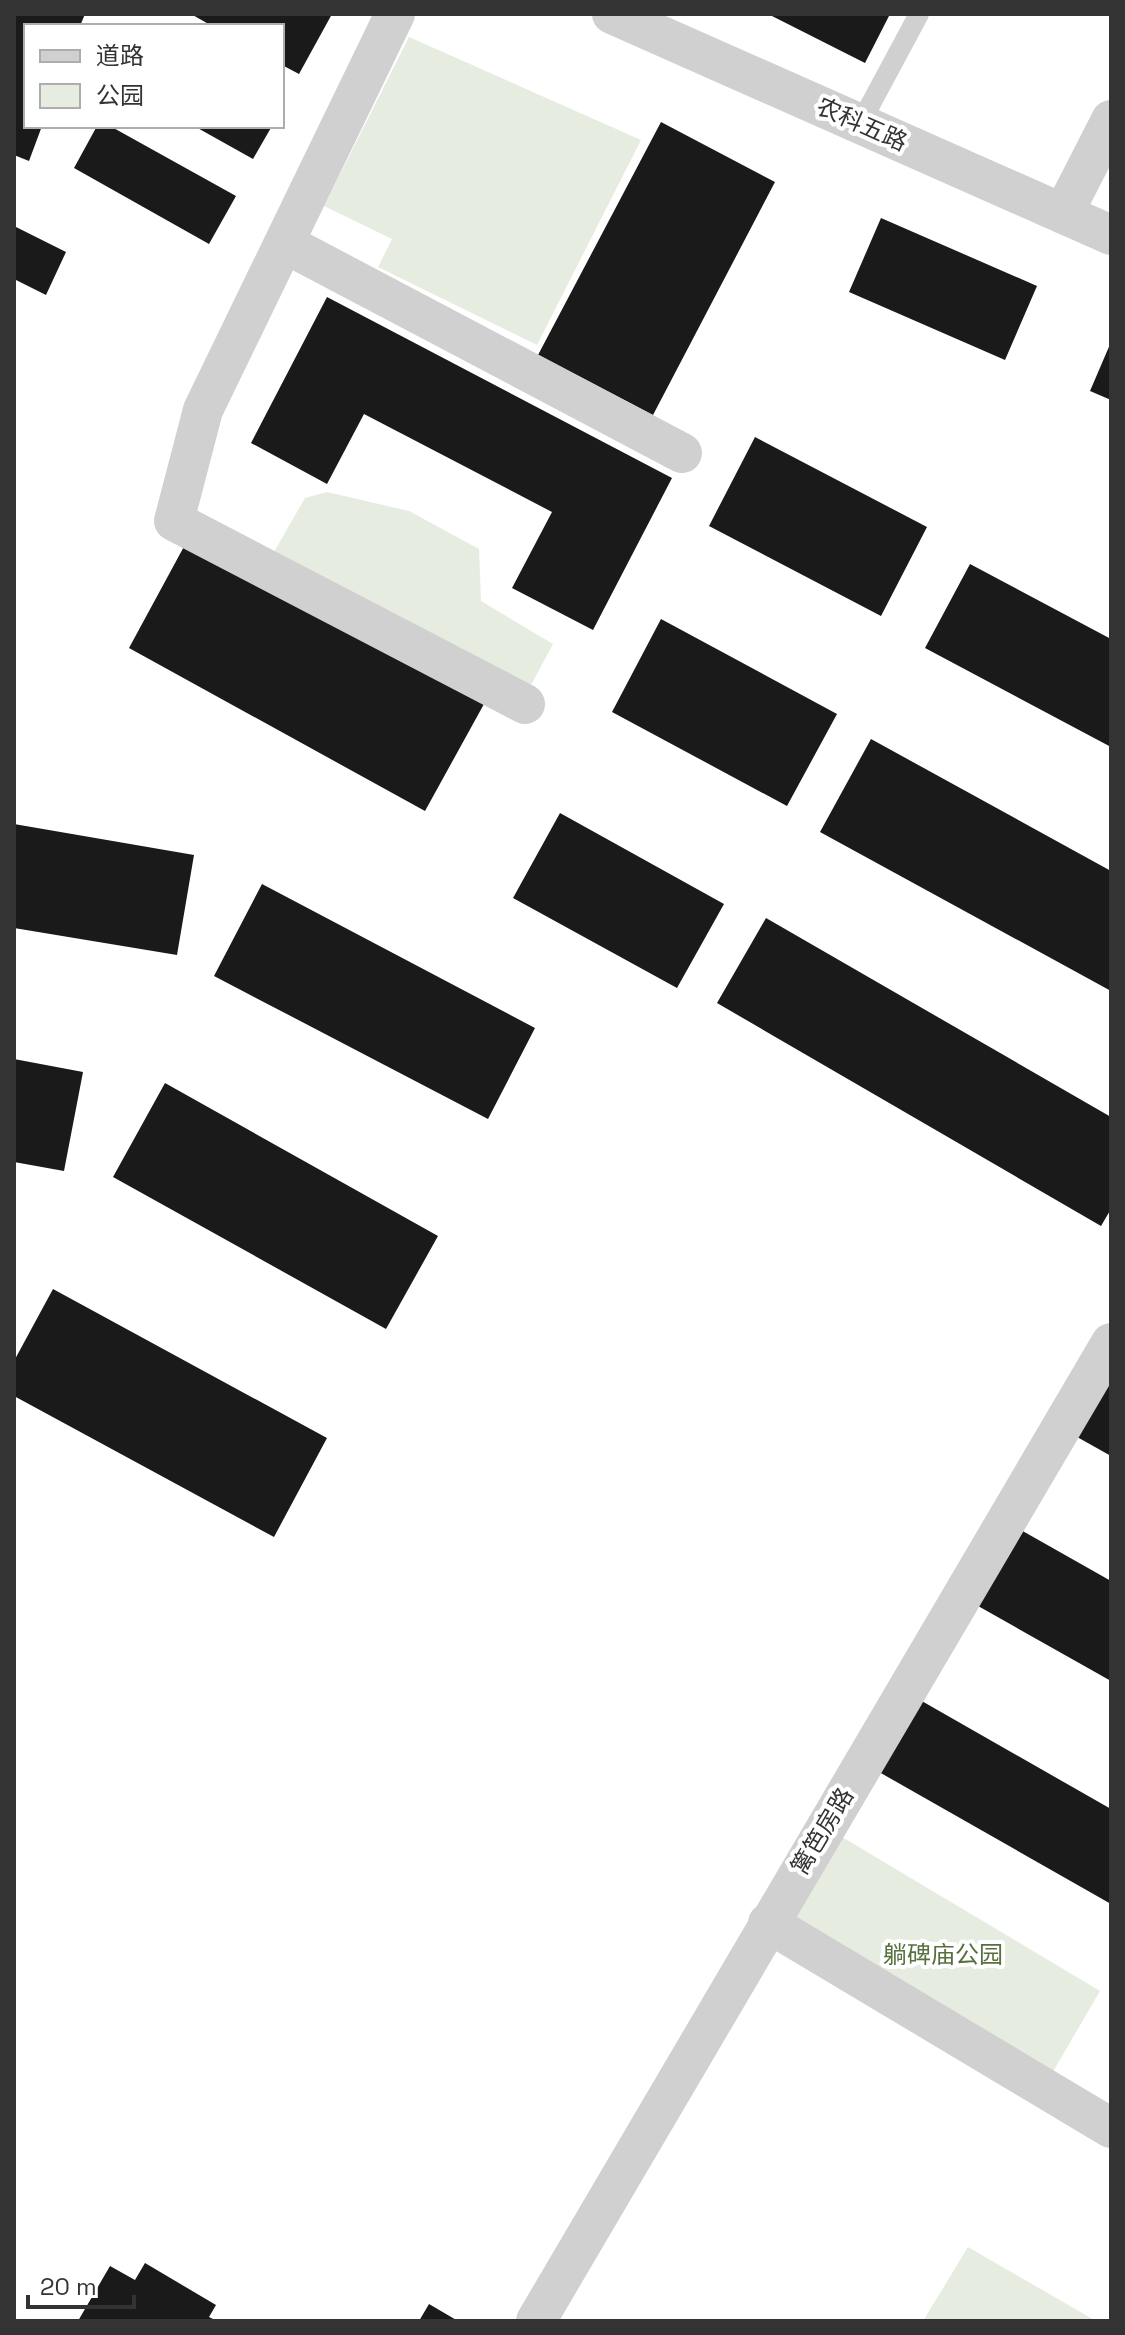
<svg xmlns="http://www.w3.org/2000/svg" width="1125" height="2335" font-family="'Space Grotesk','Noto Sans SC',sans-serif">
<rect width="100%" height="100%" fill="#fff"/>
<path fill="#e6ecdf" d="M409,37L641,140L537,345L378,267L392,239L324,206Z
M327,492L409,511L479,549L481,601L553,644L530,687L274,552L305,498Z
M837,1834L1100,1991L1051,2075L787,1917Z
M968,2247L1096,2321H923Z"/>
<path fill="#1a1a1a" d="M14,14H85L80,26H26V126H42L29,161L14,155Z
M191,14H332L299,74L282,65V26H212Z
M768,14H890L865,63Z
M661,122L775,182L653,415L538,355Z
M97,126H110L236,196L209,244L74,168Z
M194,126H272L253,159Z
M881,218L1037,286L1005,360L849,292Z
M14,226L66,252L46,295L14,279Z
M327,297L672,478L593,630L512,588L552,512L364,414L327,484L251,443Z
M1111,342V400L1090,391Z
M755,437L927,527L881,616L709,526Z
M187,541L484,704L425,811L129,648Z
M970,564L1111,639V747L925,648Z
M661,619L837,714L787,806L612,712Z
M871,739L1111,871V991L820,832Z
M560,813L724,904L677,988L513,898Z
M14,824L194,855L177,955L14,928Z
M262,884L535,1028L488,1119L214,976Z
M766,918L1111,1117V1209L1101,1226L717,1003Z
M14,1059L83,1072L64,1171L14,1162Z
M165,1083L438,1236L386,1329L113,1177Z
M53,1289L327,1438L274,1537L14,1396V1361Z
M1111,1360V1456L1070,1433Z
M1014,1526L1111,1581V1681L971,1602Z
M913,1696L1111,1809V1904L872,1768Z
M145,2263L216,2305L209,2317L217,2321H78L110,2266L135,2280Z
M429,2304L458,2321H419Z"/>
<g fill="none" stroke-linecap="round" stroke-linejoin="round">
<path stroke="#d0d0d0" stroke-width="20" d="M860,124L919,14"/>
<path stroke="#d0d0d0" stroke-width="40" d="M395,14L203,410L174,521L525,704
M612,14L1111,235
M1063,214L1111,120
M284,243L682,453
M768,1923L1111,2128
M536,2321L1111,1343"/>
</g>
<g text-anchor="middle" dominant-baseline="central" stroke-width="8" stroke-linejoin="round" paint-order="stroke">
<g font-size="24" fill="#333" stroke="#fff">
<text transform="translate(862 124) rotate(24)">农科五路</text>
<text transform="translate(822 1831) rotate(-59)">篱笆房路</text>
</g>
<g font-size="24" fill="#56703f" stroke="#fff">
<text x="943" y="1954">躺碑庙公园</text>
</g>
</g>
<rect width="1125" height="2335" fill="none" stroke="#333333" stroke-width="32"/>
<rect x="24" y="24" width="260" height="104" fill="#ffffff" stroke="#adadad" stroke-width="2"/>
<rect x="40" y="50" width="40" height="12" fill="#d0d0d0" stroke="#adadad" stroke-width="2"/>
<text x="96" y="64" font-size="24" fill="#333333">道路</text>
<rect x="40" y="84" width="40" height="24" fill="#e6ecdf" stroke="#adadad" stroke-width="2"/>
<text x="96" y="104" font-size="24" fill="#333333">公园</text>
<path d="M28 2295v12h106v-12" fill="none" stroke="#333333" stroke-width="4"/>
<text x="40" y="2295" font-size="24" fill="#333333" stroke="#ffffff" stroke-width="6" paint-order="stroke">20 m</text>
</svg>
